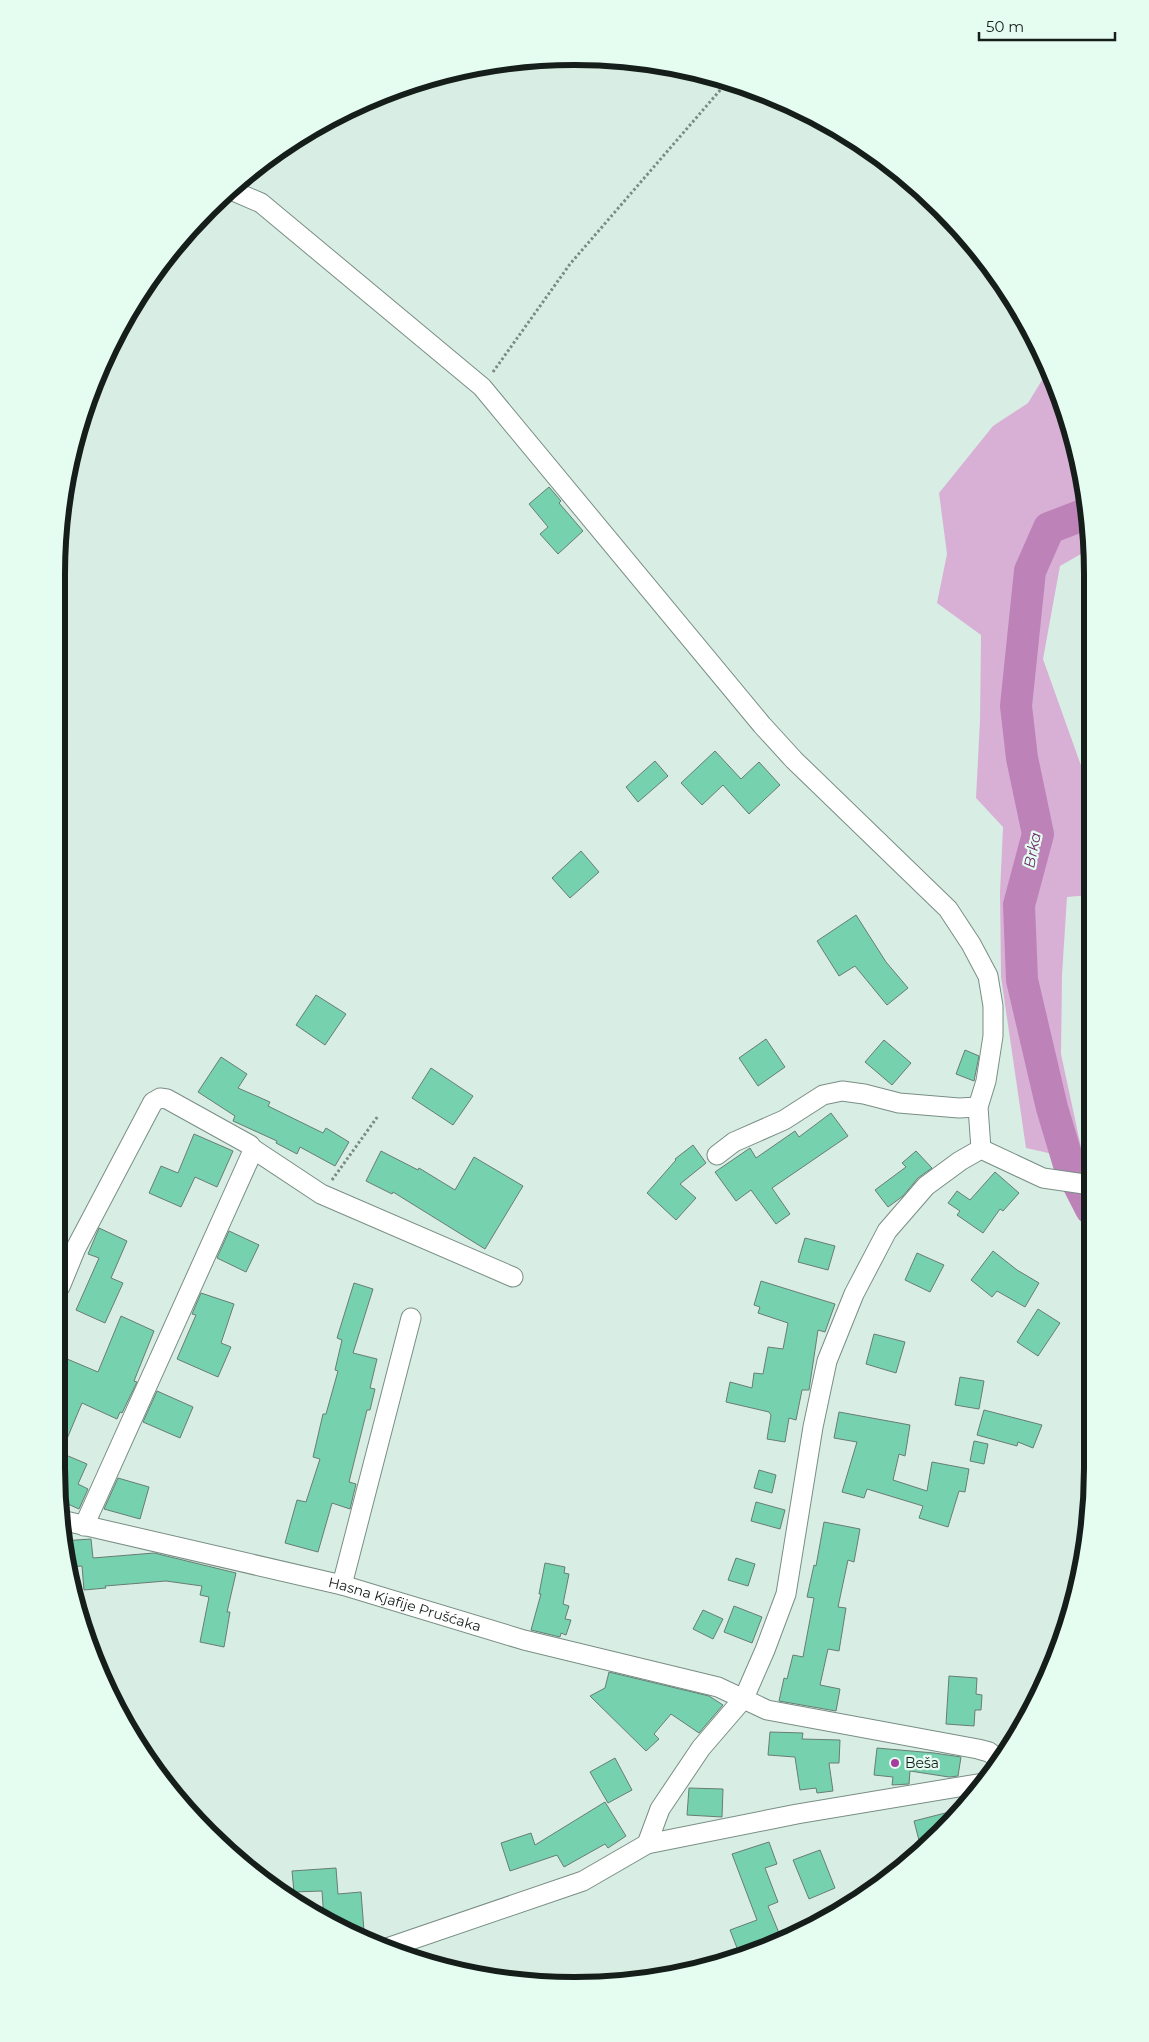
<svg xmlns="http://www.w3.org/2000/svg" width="1149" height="2042" font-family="Montserrat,sans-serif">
<rect width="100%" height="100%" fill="#d8eee4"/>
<path fill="#d9b0d5" d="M1047,372L1065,408L1088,507V550L1060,566L1043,659L1089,788L1090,895L1067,897L1062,975L1061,1054L1084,1161L1026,1148L1001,977L1000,892L1003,827L976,798L980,720L981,635L937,603L947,554L939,493L993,426L1028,403Z"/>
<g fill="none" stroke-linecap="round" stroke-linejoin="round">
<path stroke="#bd83b8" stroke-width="32" d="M1088,513L1049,528L1030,571L1016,706L1022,758L1038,834L1019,905L1022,980L1052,1108L1070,1168L1091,1209"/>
</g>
<path fill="#76d1ae" stroke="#687d74" d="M549,487L561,501L559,503L583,531L558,554L540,534L548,527L529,504Z
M715,751L741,779L759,762L780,785L749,814L723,785L702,805L681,783Z
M655,761L668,776L638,802L626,787Z
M581,851L599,872L570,898L552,878Z
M856,915L886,962L908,988L887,1005L855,966L839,976L817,941Z
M316,995L346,1014L325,1045L296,1025Z
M766,1039L785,1067L758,1086L739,1058Z
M884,1040L911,1063L892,1085L865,1062Z
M965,1050L979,1056L974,1081L956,1074Z
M221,1057L247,1074L238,1088L270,1102L268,1106L323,1133L326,1128L349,1142L335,1166L300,1147L297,1154L276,1143L277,1141L233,1121L235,1116L198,1092Z
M431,1068L473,1096L453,1125L412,1098Z
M831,1113L848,1136L772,1188L790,1214L776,1224L751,1190L736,1201L715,1172L750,1148L756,1158L795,1131L799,1137Z
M194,1134L233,1151L217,1187L195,1177L181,1207L149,1193L161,1166L178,1173Z
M693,1145L706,1163L680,1184L696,1198L676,1220L647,1193L676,1160L675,1159Z
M381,1151L418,1170L419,1168L455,1190L474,1157L523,1186L485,1249L393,1192L392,1194L366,1181Z
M916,1151L932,1168L918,1178L903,1196L888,1207L875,1190L906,1167L902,1163Z
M995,1172L1019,1193L1003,1211L1000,1209L983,1233L957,1215L960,1211L948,1203L957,1191L970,1200Z
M99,1228L127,1241L111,1278L123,1283L105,1323L76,1310L99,1258L88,1254Z
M229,1231L259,1245L246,1272L217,1258Z
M805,1238L835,1246L828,1270L798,1262Z
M993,1251L1017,1270L1039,1283L1025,1307L997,1291L992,1297L971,1280Z
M917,1253L944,1265L930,1292L905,1280Z
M761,1281L835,1304L825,1332L818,1330L809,1390H802L796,1420L789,1418L785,1442L767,1439L771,1415L769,1412L726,1402L730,1382L752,1388L754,1373L763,1374L768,1347L783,1349L788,1323L758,1313L760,1307L754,1305Z
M354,1283L373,1289L353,1353L377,1359L370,1388L375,1389L370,1410H367L349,1482L356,1484L350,1509L332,1503L318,1552L285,1543L297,1500L306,1502L320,1459L313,1457L323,1414H326L338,1371L335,1370L342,1340L337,1338Z
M201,1293L234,1304L221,1343L231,1347L218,1377L177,1359L196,1315L192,1314Z
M1038,1309L1060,1323L1038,1356L1017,1342Z
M121,1316L154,1331L134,1381L137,1382L122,1413L120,1412L117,1419L82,1403L61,1453L87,1464L78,1484L88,1489L79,1509L61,1501L60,1356L98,1372Z
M874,1334L905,1342L896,1373L866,1364Z
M960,1377L984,1381L979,1409L955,1405Z
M157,1391L193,1407L180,1438L143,1422Z
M984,1410L1042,1425L1033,1448L1018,1442L1017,1446L977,1435Z
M839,1412L910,1425L905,1456L899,1454L893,1480L927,1491L932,1462L969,1469L965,1492L959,1491L948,1527L919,1518L923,1506L867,1489L864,1498L842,1492L857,1442L834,1438Z
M974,1441L988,1444L984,1464L970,1461Z
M759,1470L776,1475L772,1493L754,1488Z
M118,1478L149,1487L140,1519L104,1509Z
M756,1502L785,1510L780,1529L751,1521Z
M824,1522L860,1529L854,1562L848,1560L838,1607L846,1608L839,1651L828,1649L820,1685L840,1689L836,1711L779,1701L784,1678L787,1679L793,1655L803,1657L814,1598L807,1597L814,1565L816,1566Z
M91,1539L93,1558L154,1553L236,1573L227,1612H230L224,1647L200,1642L209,1597L200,1595L202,1586L166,1581L105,1586L106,1588L84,1590L82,1566L68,1567L62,1541Z
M736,1558L755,1564L748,1586L728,1580Z
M545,1563L565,1567L564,1573L569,1574L563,1604L569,1606L565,1619L571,1620L566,1635L561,1633L560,1637L531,1630L541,1594H539Z
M734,1606L762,1617L752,1643L724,1632Z
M703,1610L723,1619L713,1639L693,1629Z
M609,1672L709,1696L723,1705L699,1733L671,1714L654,1734L659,1739L646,1751L590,1696L605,1688Z
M949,1676L977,1678L976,1694L982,1695L981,1710H975L974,1726L946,1724Z
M770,1732L803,1733L802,1739L840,1740L839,1763H829L833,1791L817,1793L816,1788L800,1790L795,1757L768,1755Z
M877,1748L934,1753L961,1757L958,1776L949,1777L910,1771L909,1784L892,1785L893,1777L874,1775Z
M615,1758L632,1790L608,1803L590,1772Z
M689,1788L723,1789L722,1817L687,1815Z
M605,1802L626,1836L608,1848L605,1844L564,1867L557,1855L510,1871L501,1843L531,1833L535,1845Z
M965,1808L964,1809L922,1852L914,1821Z
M769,1842L777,1864L765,1868L778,1902L768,1906L781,1938L739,1953L730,1930L757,1920L732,1854Z
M820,1850L835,1888L809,1899L793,1860Z
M336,1868L338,1894L361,1892L364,1931L345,1932L324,1920L322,1891L294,1892L292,1871Z"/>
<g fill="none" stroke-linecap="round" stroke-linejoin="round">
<defs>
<g id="minor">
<path d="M231,190L261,203L482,387L762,725L794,760L948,909L971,944L988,976L993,1006V1036L986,1081L978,1107L981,1149"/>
<path d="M253,1149L321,1194L513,1277"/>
<path d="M717,1155L734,1142L784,1120L823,1095L842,1091L864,1094L899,1103L959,1108L978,1107"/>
<path d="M60,1287L76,1248L153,1102L160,1098L167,1099L250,1145L253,1149L251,1155L84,1526"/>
<path id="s1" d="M61,1520L342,1585L524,1640L718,1687L767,1710L978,1749L989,1752L1000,1760"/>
<path d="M342,1585L411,1318"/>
<path d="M647,1844L797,1814L983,1783"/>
<path d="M387,1948L583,1881L647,1844L660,1809L701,1748L744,1698L765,1650L786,1594L813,1427L827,1361L854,1294L887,1231L926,1186L960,1161L981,1149L1043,1178L1091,1185"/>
</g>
</defs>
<use href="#minor" stroke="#798e85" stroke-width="21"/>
<path stroke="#7b8b84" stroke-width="3" stroke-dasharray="2.5 2.5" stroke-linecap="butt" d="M493,372L570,264L728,81
M332,1180L378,1116"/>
<use href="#minor" stroke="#fff" stroke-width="19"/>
</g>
<circle fill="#a53d9f" stroke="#e5fcf1" stroke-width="2" cx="895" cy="1763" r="5"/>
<g text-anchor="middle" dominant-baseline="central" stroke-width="4.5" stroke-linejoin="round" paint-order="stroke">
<g font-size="14" fill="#151e1a" stroke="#e5fcf1">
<text stroke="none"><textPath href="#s1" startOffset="354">Hasna Kjafije Prušćaka</textPath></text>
</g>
<g font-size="14" fill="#151e1a" stroke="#e5fcf1" text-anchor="start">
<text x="905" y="1763">Beša</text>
</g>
<g font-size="15" font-style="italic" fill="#702a6c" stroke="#e5fcf1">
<text transform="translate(1032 850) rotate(-79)">Brka</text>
</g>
</g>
<path d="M0 0H1149V2042H0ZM574 65H575A509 509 0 0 1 1084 574V1468A509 509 0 0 1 575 1977H574A509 509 0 0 1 65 1468V574A509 509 0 0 1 574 65Z" fill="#e5fcf1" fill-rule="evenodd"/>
<path fill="none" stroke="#151e1a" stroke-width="6" d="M574 65H575A509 509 0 0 1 1084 574V1468A509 509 0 0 1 575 1977H574A509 509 0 0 1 65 1468V574A509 509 0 0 1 574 65Z"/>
<path d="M979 32v8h136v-8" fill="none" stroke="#151e1a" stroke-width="2.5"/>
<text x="986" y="32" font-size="15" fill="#151e1a" stroke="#e5fcf1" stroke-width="4" paint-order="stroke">50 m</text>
</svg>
